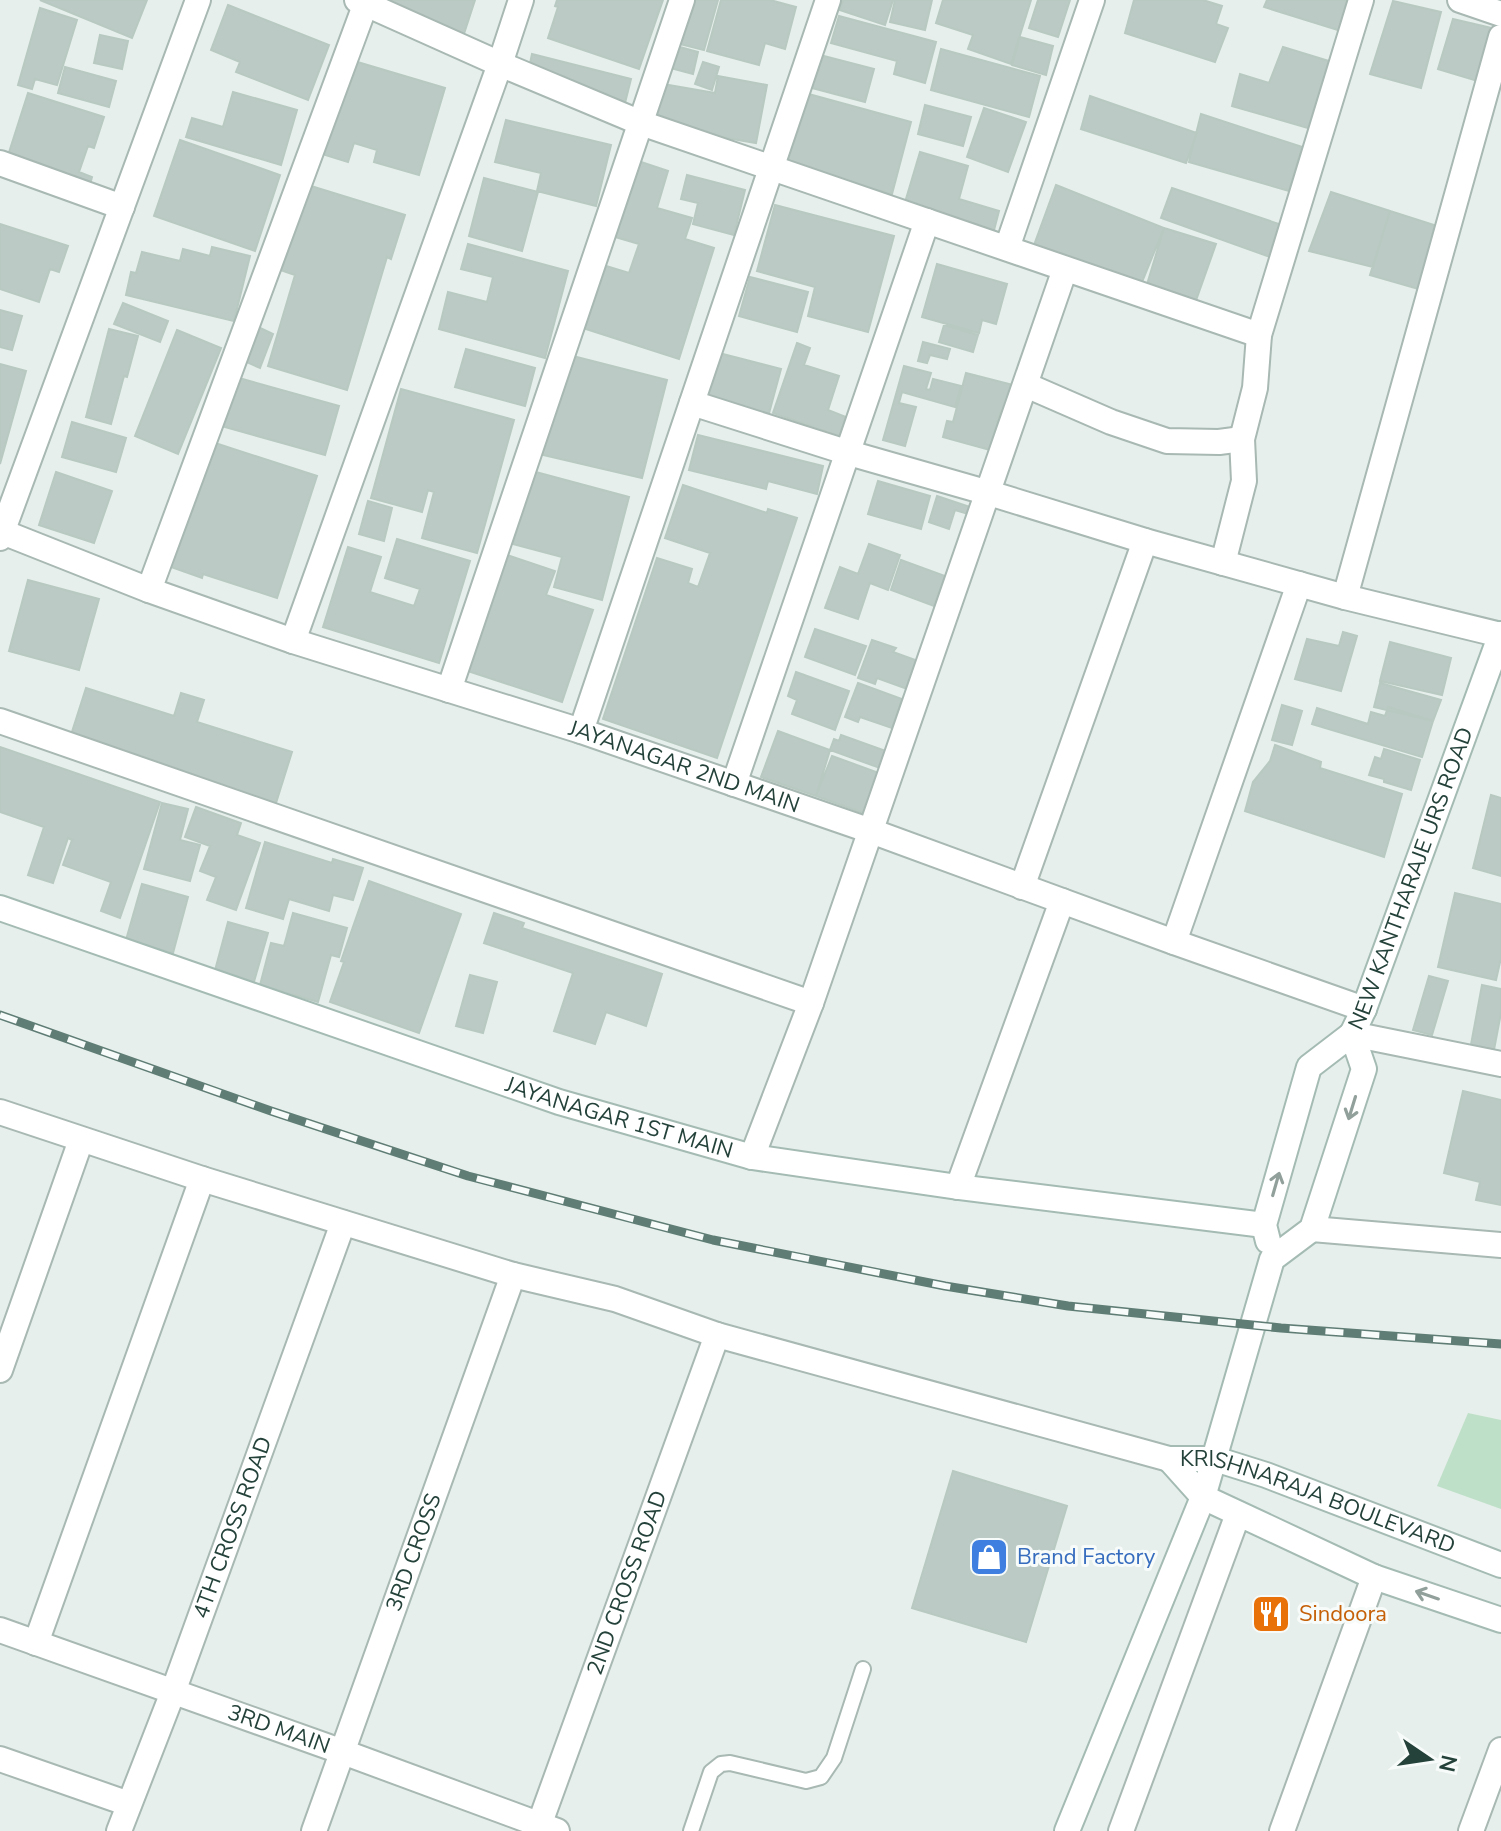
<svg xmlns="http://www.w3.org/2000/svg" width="1501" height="1831" font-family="'Nunito Sans',sans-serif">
<rect width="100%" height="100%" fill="#e6efeb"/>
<path fill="#bfe0c8" d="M1468,1413L1501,1420V1509L1437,1486Z"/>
<path fill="#bbcac4" stroke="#b8c9c2" stroke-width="2" d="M40,0H147L132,38Z
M366,0H475L461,43Z
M557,0H663L639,69L548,38L558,7L555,6Z
M688,0H718L704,50L676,43Z
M721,0H770L796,7L785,49L765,43L759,65L707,51Z
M843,0H893L885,25L840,10Z
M895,0H932L925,30L890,22Z
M943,0H1031L1011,64L968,49L973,35L936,23Z
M1038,0H1070L1058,37L1029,28Z
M1134,0H1203L1222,6L1216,24L1228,28L1215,62L1125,33Z
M1267,0H1351L1341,31L1264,7Z
M1393,1L1441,12L1421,88L1370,74Z
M228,5L329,45L308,100L236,72L240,62L211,50Z
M40,8L77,20L57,85L35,79L32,89L18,85Z
M839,16L936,42L925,83L894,74L897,61L831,43Z
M1453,19L1496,29L1481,82L1438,69Z
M100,35L128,41L122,69L94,63Z
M1020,37L1053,46L1046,75L1012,65Z
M669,44L698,52L693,74L663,66Z
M1283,47L1332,62L1308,128L1232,106L1240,74L1269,83Z
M941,49L1040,76L1029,117L931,90Z
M532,54L631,79L624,107L526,82Z
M820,55L874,69L865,102L812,88Z
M344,58L445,88L419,175L374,162L377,150L354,143L348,162L316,152Z
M703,62L719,67L712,90L695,84Z
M65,67L116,81L109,107L58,93Z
M718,76L767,85L756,143L644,124L651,82L715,93Z
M233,92L297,110L281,165L186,137L192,118L223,127Z
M28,93L104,117L94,148L88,146L79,172L92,177L86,198L3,171Z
M805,93L911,122L892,194L785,165Z
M1090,96L1197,133L1186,163L1081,129Z
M925,105L971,117L963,146L918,134Z
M984,108L1026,122L1008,172L967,157Z
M1201,114L1302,147L1289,191L1189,162Z
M506,120L611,145L596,206L537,191L541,173L495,162Z
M180,140L280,175L255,251L154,216Z
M920,152L968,166L959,199L999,211L993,234L903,209Z
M635,160L668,171L657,208L692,218L685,239L714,248L679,359L583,328L603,265L629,273L639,244L612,236Z
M687,175L745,190L734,235L693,224L698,203L681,199Z
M484,178L538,192L522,251L469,236Z
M298,182L405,215L391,259L387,257L347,390L268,366L295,275L272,267Z
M1056,185L1164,228L1140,287L1033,248Z
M1172,188L1282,225L1270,257L1161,218Z
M1331,192L1390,211L1373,267L1309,251Z
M775,205L894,236L868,332L808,316L815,287L757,271Z
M1390,211L1440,227L1422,290L1370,275Z
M0,224L68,246L59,272L50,269L39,302L0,289Z
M1164,228L1216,244L1194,306L1145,291Z
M468,244L568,271L545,358L439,329L448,292L487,302L493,277L461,269Z
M212,247L250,256L234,321L126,295L131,272L136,273L142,252L180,261L183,249L210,256Z
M937,264L1007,284L996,324L982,320L979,333L922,317Z
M750,277L808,292L797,332L739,316Z
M123,303L168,321L160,342L114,324Z
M0,310L22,316L12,350L0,347Z
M944,325L978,335L973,352L939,342Z
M256,326L273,334L260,368L242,360Z
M109,329L138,336L127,377L124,376L111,424L86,417Z
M177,330L221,348L178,454L135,436Z
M923,342L950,349L947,359L930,355L927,363L918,361Z
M797,343L810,348L804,365L839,376L828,410L846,417L839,436L773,413Z
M466,349L535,368L525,406L455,387Z
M719,353L781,369L768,417L706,401Z
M565,354L667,380L642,478L539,454Z
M0,364L26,371L0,464Z
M904,366L931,373L926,389L930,390L933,379L961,386L955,407L902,392L899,403L916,407L905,446L883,440Z
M966,373L1017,386L1009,415L1000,413L990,450L943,437L947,421L953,422Z
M232,376L339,406L325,455L218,425Z
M401,389L514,420L477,553L422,538L434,492L428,490L422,512L371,498Z
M72,422L126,438L116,472L62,457Z
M698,435L823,466L817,494L768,481L766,489L689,470Z
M212,442L317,476L277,598L203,574L202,578L168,566Z
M532,471L629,497L602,600L554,587L562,557L513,544Z
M56,472L112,491L94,543L39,525Z
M878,481L930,496L921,529L868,514Z
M683,485L767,513L768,509L797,518L717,758L603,719L657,558L692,569L688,583L698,587L710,553L665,538Z
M937,496L976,509L968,514L955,510L949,529L929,522Z
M368,501L392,508L384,541L359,534Z
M397,539L470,561L439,663L323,627L348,547L381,557L370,592L414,606L420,589L385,578Z
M869,544L900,555L888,590L870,583L858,619L825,608L840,567L858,574Z
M504,554L555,571L546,595L593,610L562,702L465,670Z
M901,560L945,576L934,606L891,590Z
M28,580L99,599L79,670L9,651Z
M815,629L866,646L855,675L805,657Z
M1343,632L1357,636L1341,691L1295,679L1307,639L1339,646Z
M872,640L896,648L893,652L921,662L910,690L877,678L875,684L858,678Z
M1390,642L1451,658L1442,695L1380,681Z
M796,672L849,691L835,730L792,714L797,700L788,696Z
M858,683L902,699L892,728L860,717L858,722L845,717Z
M1380,683L1441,700L1433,721L1374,707Z
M86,688L174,716L181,693L204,700L197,722L292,752L276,803L70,738Z
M1282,705L1302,711L1292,745L1272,740Z
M1388,707L1433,721L1422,757L1312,724L1317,708L1368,724L1371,712L1385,716Z
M778,731L830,750L816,796L761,777Z
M841,735L886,751L880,768L830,750L834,739L839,741Z
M1275,745L1321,762L1320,768L1402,794L1384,857L1245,811L1253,782L1270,761Z
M0,747L160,802L120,918L101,911L111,882L63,865L72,840L68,838L53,883L28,875L44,827L0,812Z
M1384,749L1420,760L1411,790L1384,782V779L1369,775L1375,757L1381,759Z
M832,756L879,773L866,814L816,796Z
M1491,795L1501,798V876L1473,868Z
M162,803L188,809L180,840L200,845L190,881L144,869Z
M196,807L241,823L237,835L260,843L236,910L207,900L216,877L200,871L210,846L185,837Z
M265,842L332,863L333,859L363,868L353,900L333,895L329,911L289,899L283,919L246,908Z
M369,881L461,914L419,1033L330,1002L344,962L341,961Z
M142,884L188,897L173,953L126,940Z
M1455,893L1501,904V958L1496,980L1438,967Z
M293,913L347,928L339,957L331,955L318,1002L260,985L271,943L284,946Z
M494,913L524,923L522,928L662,974L646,1026L606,1012L595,1044L554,1031L573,973L484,943Z
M228,922L268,933L253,985L214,974Z
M470,975L497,982L483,1033L456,1026Z
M1429,976L1448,981L1432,1035L1413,1030Z
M1482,985L1501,989V1013L1493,1055L1470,1050Z
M1463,1091L1501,1100V1205L1476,1200L1480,1182L1444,1173Z
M953,1471L1067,1506L1026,1642L912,1608Z"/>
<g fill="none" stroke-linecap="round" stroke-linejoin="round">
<defs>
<path id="lane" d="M691,1831L711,1772L721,1764L730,1763L806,1781L821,1777L834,1758L863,1669"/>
<g id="street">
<path d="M357,0L500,64L641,123L1259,335"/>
<path d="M1460,0L1501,14"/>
<path d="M0,163L122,207"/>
<path d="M1007,248L1092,0"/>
<path d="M1026,385L1111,422L1167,441L1219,442L1242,439"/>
<path d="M692,403L849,453L989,493L1145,541L1345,597L1501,635"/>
<path id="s1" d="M0,531L149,590L293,641L581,731L871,831L1174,942L1364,1009"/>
<path d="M0,538L198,0"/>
<path d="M1223,563L1244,481L1242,439L1255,388L1259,335L1361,0"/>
<path d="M149,590L367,0"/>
<path d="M1345,597L1501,37"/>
<path d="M293,641L500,64L521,0"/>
<path d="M449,690L682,0"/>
<path d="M0,721L811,1003"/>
<path d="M581,731L828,0"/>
<path d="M734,784L927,221"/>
<path d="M1022,887L1145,541"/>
<path d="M1174,942L1299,584"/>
<path d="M1352,1034L1501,1064"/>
<path d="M0,1112L202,1179L513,1275L615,1299L717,1335L1169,1459"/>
<path d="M752,1157L811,1003L1065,269"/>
<path d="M958,1187L1062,901"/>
<path d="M1312,1229L1501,1245"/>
<path d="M0,1370L81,1140"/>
<path id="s2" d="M0,1630L343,1752L557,1831"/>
<path d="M36,1643L202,1179"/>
<path d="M0,1759L129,1804"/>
<path id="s3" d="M119,1831L173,1692L343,1223"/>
<path id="s4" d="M314,1831L513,1275"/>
<path id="s5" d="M537,1831L717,1335"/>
<path d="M1121,1831L1238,1514"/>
<path d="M1282,1831L1374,1577"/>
<path d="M1471,1831L1501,1750"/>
</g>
<g id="secondary">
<path id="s6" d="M0,908L559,1102L752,1157L958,1187L1264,1225"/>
<path d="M1268,1241L1264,1225L1309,1067L1352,1034"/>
<path d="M1169,1459L1203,1497L1374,1577L1501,1620"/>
<path id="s7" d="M1169,1459H1215L1266,1475L1501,1565"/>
<path id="s8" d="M1067,1831L1203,1497L1272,1259L1312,1229L1364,1069L1352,1034L1364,1009L1501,634"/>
</g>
</defs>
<use href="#lane" stroke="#a8b8b2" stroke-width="18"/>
<use href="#street" stroke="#a8b8b2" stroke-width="28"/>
<use href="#secondary" stroke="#a4bbb3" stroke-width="28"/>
<use href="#lane" stroke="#fff" stroke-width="14"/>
<use href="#street" stroke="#fff" stroke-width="24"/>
<use href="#secondary" stroke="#fff" stroke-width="24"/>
<defs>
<path id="rail" d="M0,1015L271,1111L468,1176L713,1240L945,1286L1068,1306L1281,1328L1501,1344"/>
</defs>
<use href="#rail" stroke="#5f7d75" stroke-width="9"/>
<use href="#rail" stroke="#f7fbf9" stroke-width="6" stroke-dasharray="18" stroke-linecap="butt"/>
</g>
<defs><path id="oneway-shaft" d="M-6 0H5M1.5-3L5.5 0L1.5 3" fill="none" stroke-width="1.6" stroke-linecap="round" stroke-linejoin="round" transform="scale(2)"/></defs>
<g stroke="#92a09c">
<use href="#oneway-shaft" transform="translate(1352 1108) rotate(107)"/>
<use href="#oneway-shaft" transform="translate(1276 1184) rotate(-74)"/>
<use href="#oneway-shaft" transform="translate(1427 1595) rotate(-161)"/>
</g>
<defs>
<symbol id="shop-square" viewBox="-11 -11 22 22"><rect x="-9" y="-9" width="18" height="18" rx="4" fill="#3f7fe0" stroke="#f7fbf9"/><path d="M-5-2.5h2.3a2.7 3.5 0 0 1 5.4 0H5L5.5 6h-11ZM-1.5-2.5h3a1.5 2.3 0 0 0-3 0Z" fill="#fff"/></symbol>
<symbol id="restaurant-square" viewBox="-11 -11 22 22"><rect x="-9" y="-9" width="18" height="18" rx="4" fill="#e8710a" stroke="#f7fbf9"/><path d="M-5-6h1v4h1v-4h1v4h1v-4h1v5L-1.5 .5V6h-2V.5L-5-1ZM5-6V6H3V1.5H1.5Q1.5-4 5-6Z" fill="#fff"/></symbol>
</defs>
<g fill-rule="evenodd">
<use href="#shop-square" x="967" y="1535" width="44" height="44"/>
<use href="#restaurant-square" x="1249" y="1592" width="44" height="44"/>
</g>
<g text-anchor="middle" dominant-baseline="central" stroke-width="6" stroke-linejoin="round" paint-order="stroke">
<g font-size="22" fill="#24423a" stroke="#f7fbf9">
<text stroke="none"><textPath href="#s1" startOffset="724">JAYANAGAR 2ND MAIN</textPath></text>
<text stroke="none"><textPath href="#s8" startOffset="1030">NEW KANTHARAJE URS ROAD</textPath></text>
<text stroke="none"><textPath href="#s6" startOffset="654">JAYANAGAR 1ST MAIN</textPath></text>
<text stroke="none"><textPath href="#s7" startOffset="156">KRISHNARAJA BOULEVARD</textPath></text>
<text stroke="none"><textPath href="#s3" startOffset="324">4TH CROSS ROAD</textPath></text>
<text stroke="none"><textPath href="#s4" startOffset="296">3RD CROSS</textPath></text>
<text stroke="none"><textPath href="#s5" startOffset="264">2ND CROSS ROAD</textPath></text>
<text stroke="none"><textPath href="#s2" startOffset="296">3RD MAIN</textPath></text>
</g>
<g font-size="22" fill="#366cbe" stroke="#f7fbf9" text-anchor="start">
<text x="1017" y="1557">Brand Factory</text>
</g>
<g font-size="22" fill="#c56008" stroke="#f7fbf9" text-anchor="start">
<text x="1299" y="1614">Sindoora</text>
</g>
</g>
<g transform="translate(1429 1759) rotate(103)" stroke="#f7fbf9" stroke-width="6" paint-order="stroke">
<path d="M0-6L14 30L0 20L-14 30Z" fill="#24423a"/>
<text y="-12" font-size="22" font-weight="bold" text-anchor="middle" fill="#24423a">N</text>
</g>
</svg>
